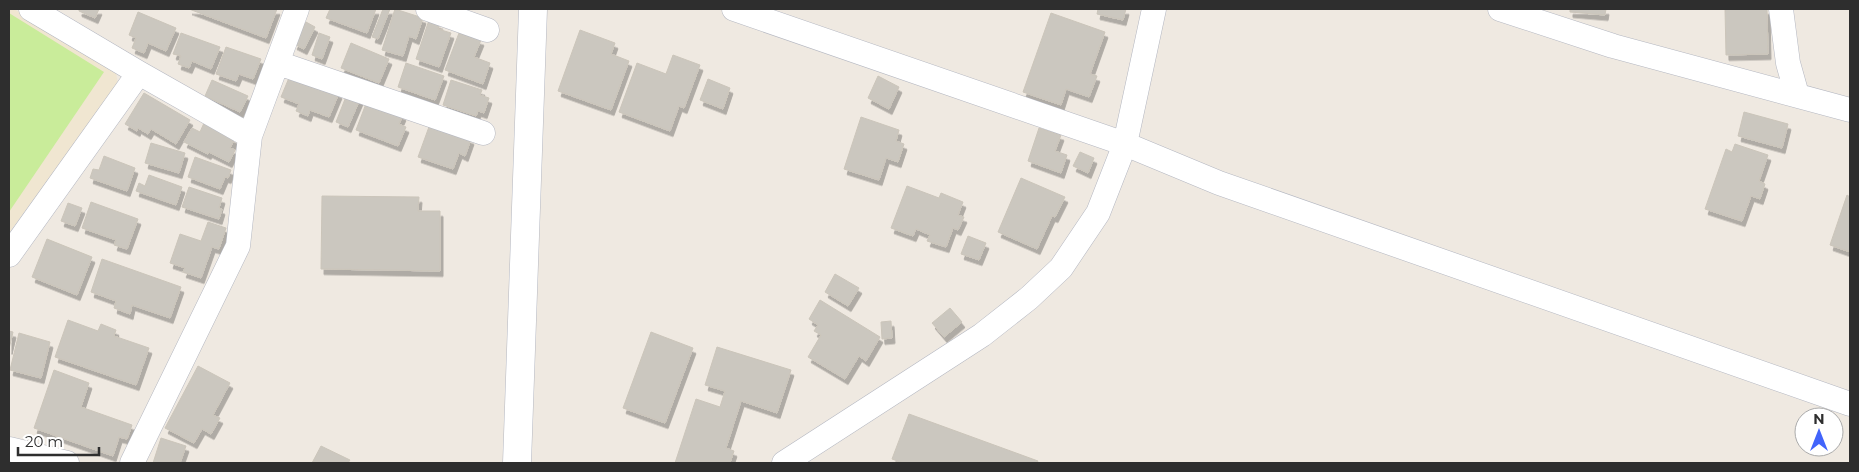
<svg xmlns="http://www.w3.org/2000/svg" width="1859" height="472" font-family="Montserrat,sans-serif">
<defs>
<filter id="shadow"><feDropShadow dx="3" dy="5.5" stdDeviation="0" flood-color="#0004"/></filter>
</defs>
<rect width="100%" height="100%" fill="#efe9e1"/>
<path fill="#f0e6d1" d="M9,9H14L116,73L118,84L9,233Z"/>
<path fill="#c9ec9a" d="M9,13L104,72L9,212Z"/>
<path fill="#cbc7bf" stroke="#cbc5ba" filter="url(#shadow)" d="M79,9H99L95,18L79,11Z
M189,9H277L266,38Z
M330,9H376L367,33L326,18Z
M383,9H390L378,39L372,37Z
M395,9L423,18L416,39L409,36L403,56L382,50Z
M1098,9H1126L1123,20L1097,14Z
M1570,9H1606L1605,15L1570,12Z
M1725,9H1767L1768,54L1726,55Z
M138,12L176,28L166,51L148,43L144,53L132,48L136,38L129,35Z
M1051,13L1105,32L1090,74L1097,76L1089,97L1066,89L1061,105L1023,92Z
M429,20L440,24L438,29L451,33L439,67L416,59Z
M306,22L315,27L304,49L294,44Z
M580,30L615,43L611,54L629,61L611,110L558,91Z
M181,33L220,47L211,69L192,61L189,68L178,64L181,56L173,54Z
M319,33L330,37L322,59L312,55Z
M459,33L481,40L474,57L490,63L483,84L445,70Z
M351,43L389,59L379,83L341,68Z
M226,47L261,59L253,79L239,74L236,81L216,74Z
M673,55L700,65L684,108L679,106L670,131L619,112L637,63L666,74Z
M406,63L444,76L435,100L398,87Z
M291,73L339,93L329,117L310,110L308,116L296,111L299,104L281,97Z
M878,76L899,87L889,109L868,98Z
M708,79L730,88L723,109L700,100Z
M212,80L248,96L240,112L205,96Z
M451,80L482,90L480,95L489,98L484,113L478,111L476,116L443,105Z
M144,93L190,120L176,144L151,129L148,134L138,128L137,131L125,124Z
M347,94L360,99L348,127L336,122Z
M367,101L403,115L399,124L406,127L398,146L356,130Z
M1744,112L1788,124L1782,148L1738,136Z
M861,117L899,130L896,141L904,144L898,162L886,158L879,180L844,169Z
M204,123L235,139L230,148L235,150L229,162L209,152L208,154L184,142L192,128L200,132Z
M430,124L471,139L465,156L459,153L453,169L418,157Z
M1039,128L1061,135L1055,151L1067,155L1061,173L1028,161Z
M151,143L185,153L179,173L145,163Z
M1735,144L1768,155L1759,181L1765,184L1760,199L1751,196L1742,221L1705,209L1726,149L1732,152Z
M1080,152L1094,158L1088,173L1073,166Z
M104,156L135,168L127,191L90,178L93,169L99,170Z
M195,157L231,170L228,178L225,177L220,189L188,177Z
M149,175L182,187L176,205L136,191L139,183L145,186Z
M1021,178L1065,197L1055,217L1052,216L1037,249L998,232Z
M907,186L939,198L941,193L963,202L958,215L964,217L958,230L953,228L946,247L927,241L930,235L916,229L913,236L891,228Z
M189,187L222,198L219,208L222,209L219,219L182,207Z
M1847,195L1850,197V252L1830,245Z
M322,196L419,197L418,211H440V271L321,269Z
M91,202L138,219L127,249L114,245L116,240L82,228Z
M68,203L82,208L75,226L61,221Z
M208,222L226,228L219,249L212,247L201,278L183,272L185,268L170,263L180,234L201,241Z
M968,236L986,243L979,260L961,254Z
M47,239L92,257L77,295L32,277Z
M102,259L181,287L170,318L132,305L130,314L114,308L116,301L91,292Z
M835,274L859,288L848,306L825,292Z
M820,300L880,337L866,361L859,356L845,379L808,357L821,335L814,331L818,325L809,319Z
M950,308L962,322L944,337L932,323Z
M68,320L98,331L101,324L116,330L114,336L149,348L136,385L55,357Z
M891,321L892,338L882,339L881,322Z
M9,331L13,332L9,349Z
M651,332L693,348L665,423L623,408Z
M19,333L50,342L41,378L10,370Z
M717,347L791,370L777,413L741,401L726,448L734,451L730,463H675L696,399L720,407L725,391L705,385Z
M198,366L230,383L213,415L220,418L211,434L202,429L194,443L165,428Z
M54,370L89,383L81,407L132,425L127,439L119,437L113,456L34,428Z
M909,414L1038,461L1037,463H903L892,459Z
M161,438L186,446L180,463H153Z
M321,446L350,460L348,463H312Z"/>
<g fill="none" stroke-linecap="round" stroke-linejoin="round">
<defs>
<path id="minor" d="M31,9L139,73L250,136
M428,9L487,30
M734,9L1125,144L1219,183L1850,404
M1500,9L1613,46L1850,110
M1781,9L1788,63L1797,95
M278,63L483,133
M9,255L139,73
M9,449L67,463
M132,463L238,246L250,136L297,9
M784,463L982,335L1029,298L1061,268L1098,213L1125,144L1154,9"/>
<path id="tertiary" d="M517,463L533,9"/>
</defs>
<use href="#minor" stroke="#b4b7c1" stroke-width="25"/>
<use href="#tertiary" stroke="#b4b7c1" stroke-width="29"/>
<use href="#minor" stroke="#fff" stroke-width="24"/>
<use href="#tertiary" stroke="#fff" stroke-width="28"/>
</g>
<rect width="1859" height="472" fill="none" stroke="#2e2e2e" stroke-width="20"/>
<g transform="translate(1819 432)"><circle r="24" fill="#ffffff" stroke="#ababab"/>
<path d="M0-4L9 19L0 12L-9 19Z" fill="#4264fb"/>
<text y="-8" font-size="14" font-weight="bold" text-anchor="middle" fill="#2e2e2e">N</text>
</g>
<path d="M18 447v8h81v-8" fill="none" stroke="#2e2e2e" stroke-width="2.5"/>
<text x="25" y="447" font-size="15" fill="#2e2e2e" stroke="#ffffff" stroke-width="4" paint-order="stroke">20 m</text>
</svg>
